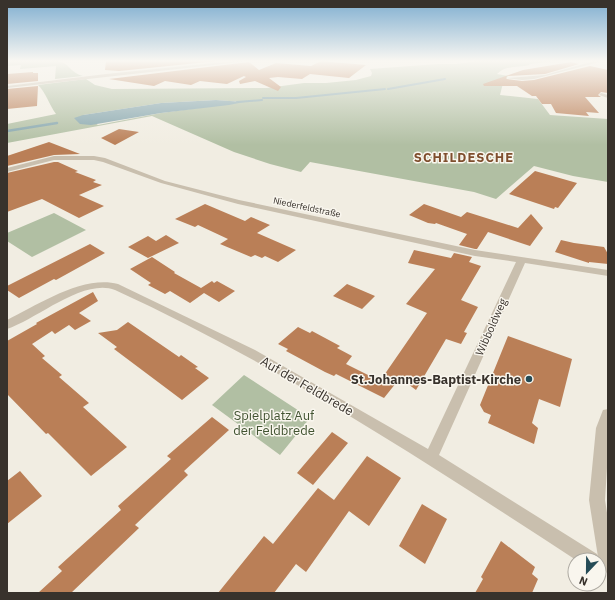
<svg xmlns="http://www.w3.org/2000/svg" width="615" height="600" font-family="'IBM Plex Sans',sans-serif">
<rect width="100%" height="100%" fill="#f1ede2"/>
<path fill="#b1bfa3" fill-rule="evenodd" d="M7,61C20,61 51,58 62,62C71,66 71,73 83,76L55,79L56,66L20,69L21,65L7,66Z
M475,61H557L529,64L530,65C517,68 505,65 497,74L508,76L503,83L500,95L538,99L550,115L608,119V182L573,176L534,166L496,199L474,192L310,162L301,172L270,164L234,152L152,116L7,143V124L56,114C50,106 45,91 38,85L86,79L95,85L112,89L267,88L304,83H326L356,80L371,76L372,73L370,69L438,64H457ZM216,100L243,102L161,113L98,125L83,115L161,103Z
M54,213L86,230L32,257L7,241V233Z
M244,375L310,418L280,455L212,405Z"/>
<path fill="#83a4ac" d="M216,100L244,102L229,105L161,113L91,125L80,124L74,118L83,115L161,103Z"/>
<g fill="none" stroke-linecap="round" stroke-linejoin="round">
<path stroke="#83a4ac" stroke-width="2" d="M388,89L445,79
M263,98H296L385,89
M237,102L262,100"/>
<path stroke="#83a4ac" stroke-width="2.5" d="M7,131L57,123"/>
</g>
<path fill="#ba7f57" d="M106,61H217L119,71L105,70Z
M321,61L366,65L349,78L310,74L302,79L278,77L269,78L281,87L278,91L255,81L240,84L239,81L246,77L244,76L227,84L200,81L191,85L165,81L154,86L109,79L249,62L259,70L276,63L311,66Z
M571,62L579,64L545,74L507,76L506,78L507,79L522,81L534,80L590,66L608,70V93L601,92L598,95L601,97H585L599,113L586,112L589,116L556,113L551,104H542L536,96H532L517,86H484L483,84L523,70Z
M33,72V73H38V81L7,84V74Z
M38,86L37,106L7,109V89Z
M119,129L139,132L115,145L101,138Z
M49,142L80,154L54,155L7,166V156Z
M54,162H58L78,171L75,172L96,180L93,182L102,185L79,195L104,206L79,218L42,199L7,212V173Z
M535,171L577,183L558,208L555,207L554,209L509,194Z
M205,204L245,221L251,217L270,225L257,233L296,250L278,262L265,256L262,258L255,255L251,257L220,244L228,239L198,225L195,227L175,219Z
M424,204L461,217L467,212L518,228L531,214L543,228L530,246L488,232L477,249H475L459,245L467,234L436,223L435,224L428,223L409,215Z
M166,235L179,243L148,258L128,247L148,236L156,241Z
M561,240L574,243L604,247L608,254V264L589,262V263L555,252Z
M90,244L105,253L56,280L54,279L19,298L7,290V286Z
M414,250L451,258L454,253L472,257L469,262L481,266L461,300L478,307L464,332L467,333L461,344L446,339L416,390L400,378L384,398L336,374L334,376L325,372L286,351L288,349L278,344L298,327L310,333L312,331L340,346L337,348L352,356L346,364L380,381L427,313L406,304L435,269L408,263Z
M152,257L175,272L174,273L201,288L212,281L214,283L217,281L235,291L219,302L204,293L190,303L170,291L165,294L148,285L151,283L130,269Z
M347,284L375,296L362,309L333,296Z
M93,292L98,301L79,313L91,321L75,330L69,325L55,334L52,331L32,344L45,356L42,358L62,375L59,377L89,403L83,407L127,447L91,476L48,433L46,434L7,394V341L37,324L36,323Z
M128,322L179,357L181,355L198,367L195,368L209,378L182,400L114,349L117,347L98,333L117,330Z
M508,336L572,359L560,407L539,399L532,423L538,428L534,444L488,423L491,415L484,412L480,405Z
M212,417L229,430L184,471L188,475L135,525L139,528L71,593H38L62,571L58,567L121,510L118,506L171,459L167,456Z
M332,432L348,443L313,485L297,473Z
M367,456L401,478L369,526L349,511L306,572L296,564L274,593H218L264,536L273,544L318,488L334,500Z
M20,471L42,496L7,524V481Z
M422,504L447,519L425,564L399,546Z
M501,541L535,567L532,574L538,579L532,593H475L483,579L481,577Z"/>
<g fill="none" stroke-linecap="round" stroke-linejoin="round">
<path fill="#c9bfae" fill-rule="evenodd" d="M234,61H249L7,88V86L106,74Z
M594,61H603L534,79L522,80L507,78L545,75Z
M601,93L608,95V98L599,95Z
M54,156H94L105,158L165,181L239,200L475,250L608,270V276L525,263L439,455L597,554L598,557L589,500L596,428L603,410L608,409V452L605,500L608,519V573L602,571L599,560H576C427,463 277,364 115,290C83,278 36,320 7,329V320C38,305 82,275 118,284L255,350L428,449L516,262L475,256L238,204L161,183L103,162L94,160H54L7,172V168Z"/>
</g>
<linearGradient id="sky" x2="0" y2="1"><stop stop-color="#7faed0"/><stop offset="0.42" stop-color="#f9f7f2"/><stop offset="1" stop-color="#f9f7f2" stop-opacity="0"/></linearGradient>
<rect width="615" height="145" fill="url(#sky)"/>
<circle fill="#254b56" stroke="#f9f6ee" stroke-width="1.5" cx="529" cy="379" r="4"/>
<g text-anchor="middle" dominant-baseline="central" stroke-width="3" stroke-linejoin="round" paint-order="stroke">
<g font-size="9" fill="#38322c" stroke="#f9f6ee">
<text transform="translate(307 207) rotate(12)">Niederfeldstraße</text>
</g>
<g font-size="11" fill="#38322c" stroke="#f9f6ee">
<text transform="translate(491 327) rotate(-66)">Wibboldweg</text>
</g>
<g font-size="13" font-weight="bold" letter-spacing="1" fill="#7f4e2d" stroke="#f9f6ee">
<text x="464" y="157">SCHILDESCHE</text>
</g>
<g font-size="13" font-weight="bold" fill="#38322c" stroke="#f9f6ee" text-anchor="end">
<text x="521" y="379">St.Johannes-Baptist-Kirche</text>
</g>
<g font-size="13" fill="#38322c" stroke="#f9f6ee">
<text transform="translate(307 386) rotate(30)">Auf der Feldbrede</text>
</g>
<g font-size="13" fill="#425432" stroke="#f9f6ee">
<text x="274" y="415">Spielplatz Auf<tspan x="274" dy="15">der Feldbrede</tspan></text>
</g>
</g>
<rect width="615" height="600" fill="none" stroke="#38322c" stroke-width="16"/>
<g transform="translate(587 572) rotate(202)"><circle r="19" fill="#f9f6ee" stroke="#aca8a0"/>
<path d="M0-3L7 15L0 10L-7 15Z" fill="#254b56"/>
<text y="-6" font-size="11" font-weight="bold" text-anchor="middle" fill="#38322c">N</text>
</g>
</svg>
